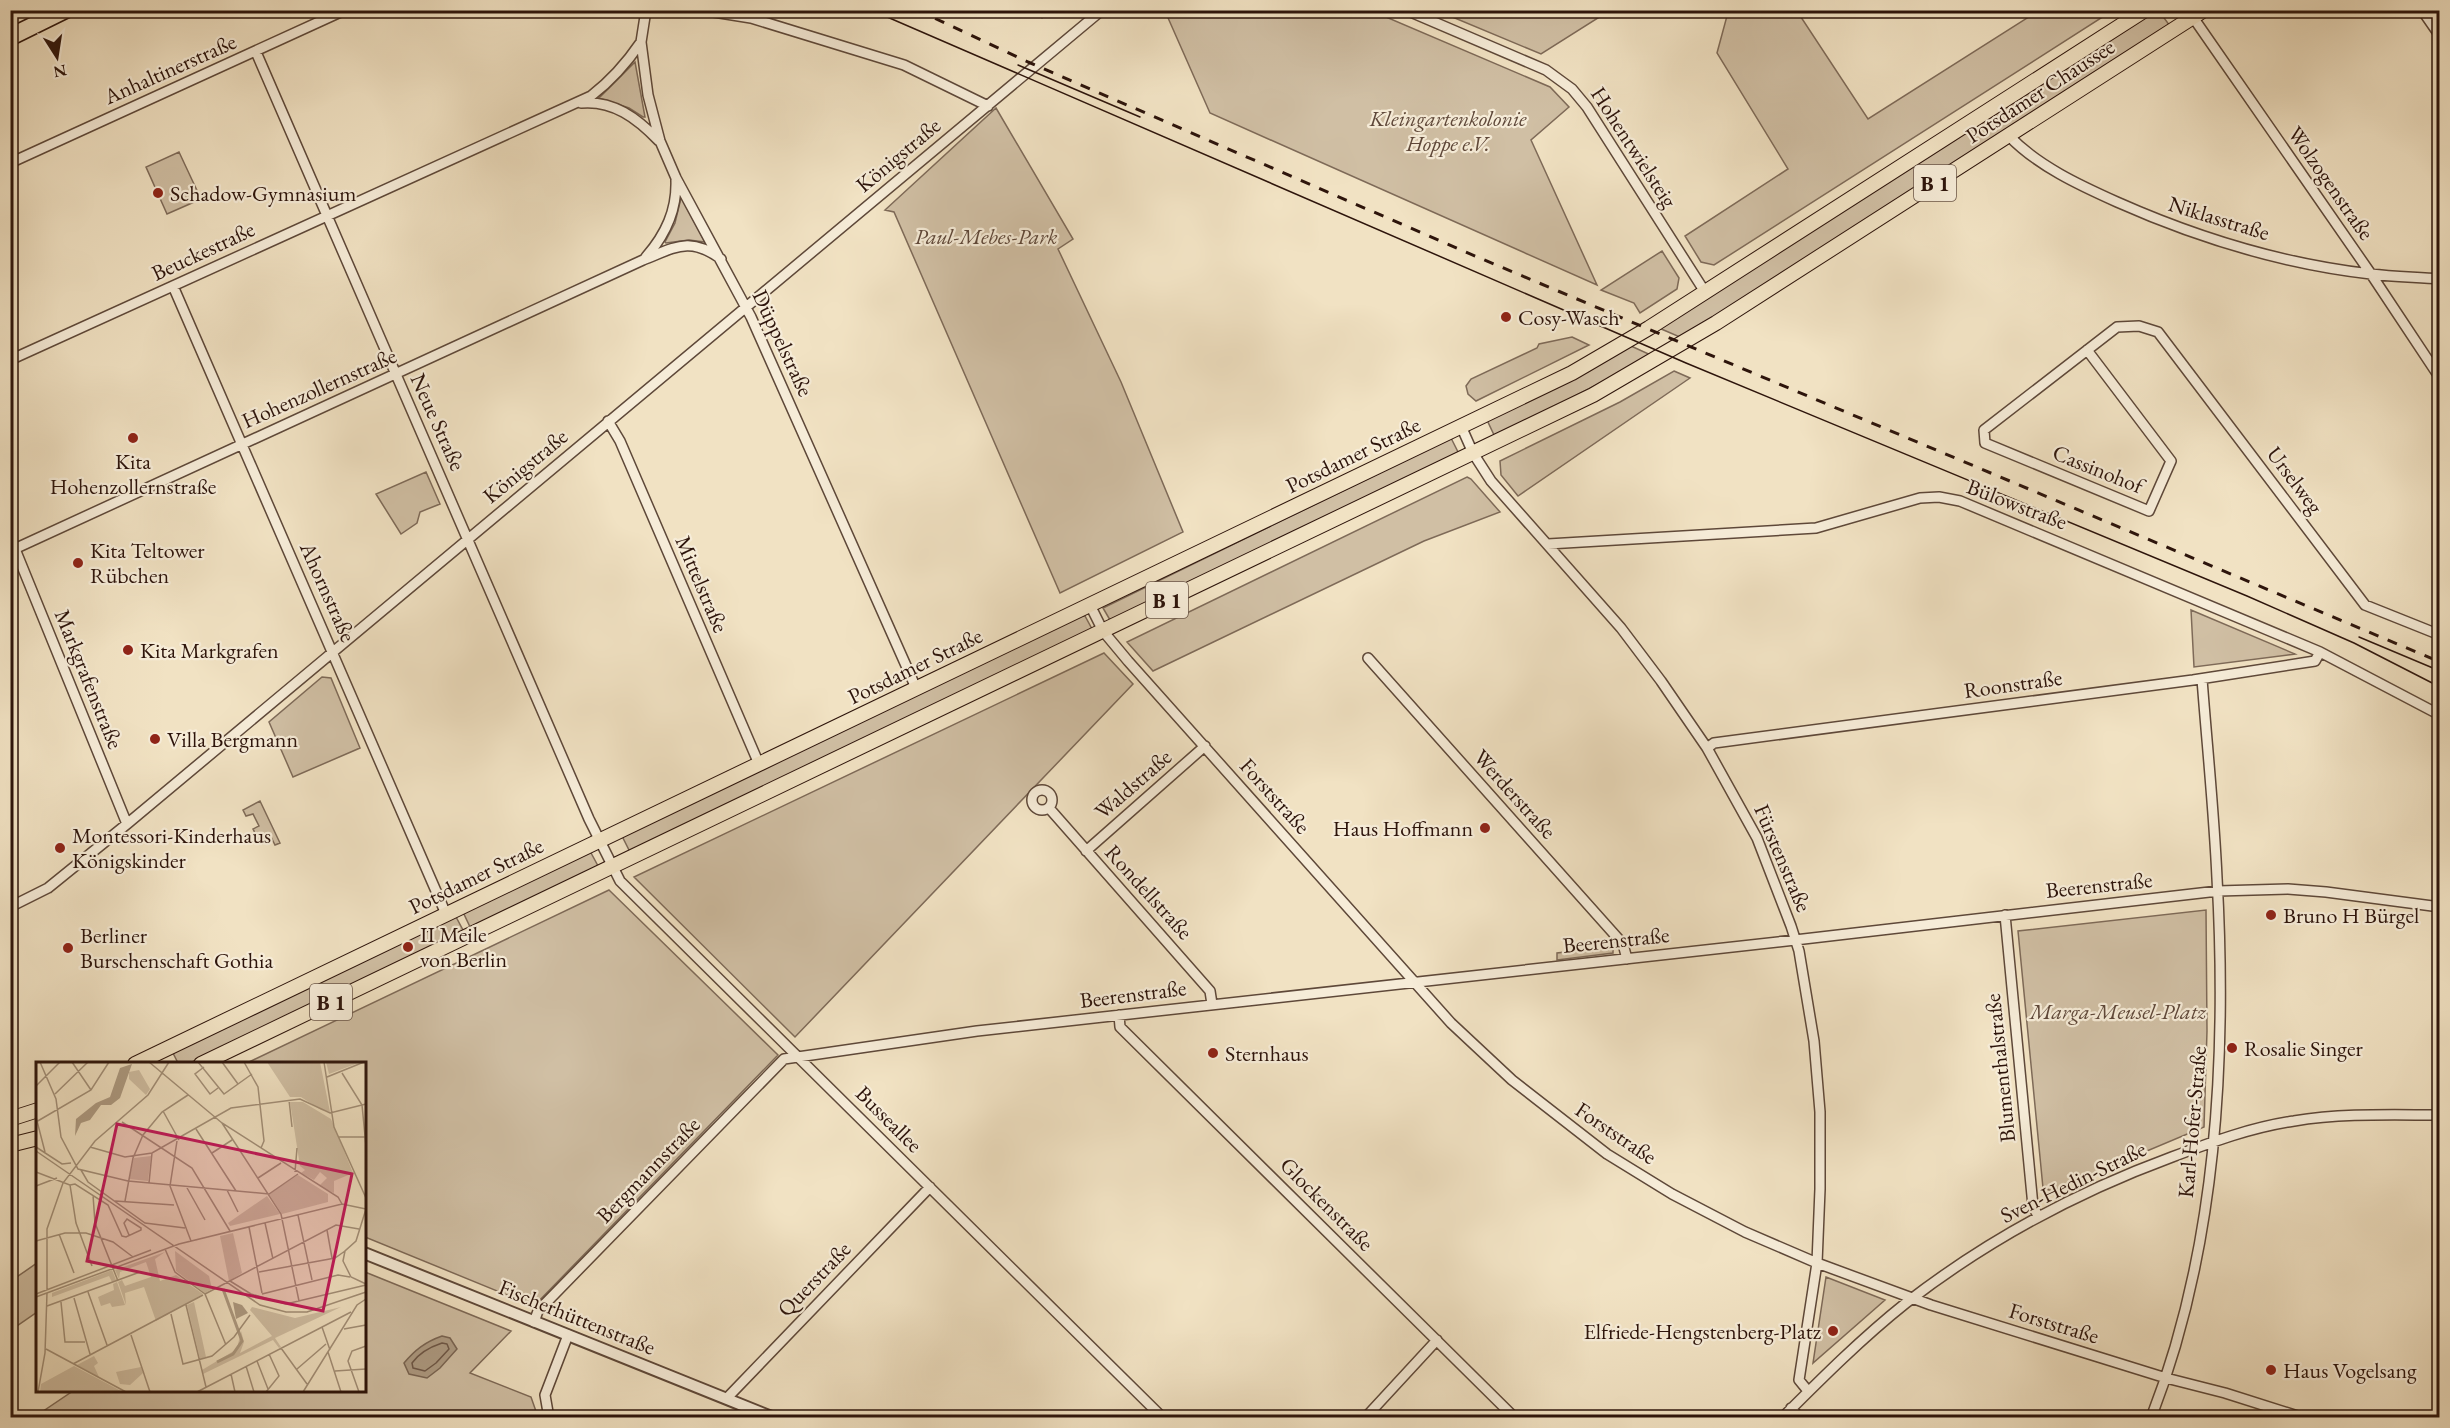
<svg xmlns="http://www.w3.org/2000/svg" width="2450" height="1428" font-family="'EB Garamond',serif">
<rect width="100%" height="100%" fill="#f1e2c3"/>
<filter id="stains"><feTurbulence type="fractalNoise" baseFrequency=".00333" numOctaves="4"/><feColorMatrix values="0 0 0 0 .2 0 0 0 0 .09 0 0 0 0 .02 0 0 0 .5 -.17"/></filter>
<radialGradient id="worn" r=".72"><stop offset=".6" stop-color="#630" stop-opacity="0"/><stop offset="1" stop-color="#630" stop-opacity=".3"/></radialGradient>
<path fill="#d0bfa4" stroke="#7e6a58" stroke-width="1.5" d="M1165,11H1372L1550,87L1569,107L1531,140L1597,285L1210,113Z
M1438,11H1609L1541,54Z
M1723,11H1797L1868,119L2038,11H2112L1714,265L1701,262L1685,236L1788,169L1717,53L1727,16Z
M2156,11H2159L2170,26L1682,338L1659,328Z
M635,62L645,117H643L629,108L599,98Z
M996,108L1073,239L1058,249L1121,382L1183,532L1060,593L894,212L885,210Z
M179,152L201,199L167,214L146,167Z
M681,198L682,199L705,242L689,240L666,243L665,242L675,223Z
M1662,251L1679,278L1677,289L1640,313L1634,303L1601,290Z
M1572,337L1589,345L1476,401L1468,394L1466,386L1471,379L1537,348L1539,344Z
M1631,346L1653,356L1495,437L1487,420L1589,371Z
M1674,371L1690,378L1518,496L1501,475L1500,461L1620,402Z
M1451,438L1459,454L1110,620L1103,608Z
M426,472L440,504L420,512L417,523L401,534L376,494Z
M1467,477L1471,479L1500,512L1424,541L1153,671L1127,642Z
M2191,610L2295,654L2194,667Z
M1081,616H1085L1092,629L630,852L622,836Z
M1104,653L1133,684L795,1037L634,877Z
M322,677L331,678L360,748L293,777L269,722Z
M260,801L280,843L275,845L272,839L261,844L253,829L259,826L253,814L246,816L243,810Z
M590,851L598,866L471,929L463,912Z
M609,890L778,1055L534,1306L365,1237L364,1064L247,1063Z
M2206,910L2207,1031L2204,1127L2052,1191L2043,1188L2018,931Z
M455,915L464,932L190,1063H178L173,1053Z
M1610,947L1613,948V953L1557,960V953Z
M37,1263V1312L11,1330V1281Z
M365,1272L511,1331L470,1373L531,1397L538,1417L33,1418L73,1391L364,1390Z
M1826,1277L1885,1300L1813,1363Z"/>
<path fill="#ae9c84" stroke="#7a6654" stroke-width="1.5" d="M442,1336L450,1338L457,1349L440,1368L427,1378L409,1374L404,1363C415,1350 425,1342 442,1336Z"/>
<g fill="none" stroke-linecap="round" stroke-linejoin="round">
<path stroke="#6e5848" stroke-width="1.5" d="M442,1343L447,1344L449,1349L436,1363L425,1371L413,1368L412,1363C419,1353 430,1347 442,1343Z"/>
<path stroke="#7a6654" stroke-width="3" d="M1035,10L1042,17"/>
<defs>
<path id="minor" d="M646,10L641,42L648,95L660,141L676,178L751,317L916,688
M701,10L751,18L904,65L988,106
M1406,10L1546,70L1572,89L1587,107L1705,292
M2188,10L2371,274L2440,378
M2422,10L2440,36
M256,52L589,819L620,881L1163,1418
M581,103C613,100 637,118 659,141
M2009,136C2038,166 2079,185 2117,202C2198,238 2283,264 2371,274C2394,277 2417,277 2440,279
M10,163L345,10
M646,257C666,234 677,210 676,180
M173,286L446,914
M2087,350L2171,461L2149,511L1985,443L1984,430L2117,327L2139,326L2158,332L2365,605L2440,635
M10,360L591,96C612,80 626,64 641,42
M608,421L620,441L759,764
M1461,426L1473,453L1491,481L1621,628L1661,681L1707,748L1757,838L1791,926L1799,951L1814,1041L1820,1112V1189L1817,1263L1799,1380L1808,1391
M1548,544L1816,528L1920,498L1939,497L1960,501L2320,652L2440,715
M15,549L127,824
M10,551L643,260C676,247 690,236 721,259
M1090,605L1103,631L1128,661L1451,1023L1512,1080L1607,1154L1672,1194L1745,1232L1817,1263L1931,1305L2166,1378L2225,1393L2304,1418
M1368,658L1623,944L1627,959
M1707,748L1714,743L2193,680L2315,661L2320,652
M1032 800a10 10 0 1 1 20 0a10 10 0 1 1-20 0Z
M1049,808L1210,991L1212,1004
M1086,851L1205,746
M10,907L48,888L127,824L1102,10
M2005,915L2033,1206L2038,1216
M1119,1015L1120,1027L1515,1418
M534,1322L538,1311L784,1059L977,1031L1795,940L2218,891L2288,889L2326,892L2440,907
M727,1398L930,1187
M1791,1408L1800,1418
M549,1418L545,1395L568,1335
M1365,1418L1437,1340
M1782,1418C1822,1378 1862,1338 1906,1303C1986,1241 2077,1192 2172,1157C2212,1142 2252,1127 2294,1121C2342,1113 2391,1115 2440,1115
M2151,1418C2217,1248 2227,1058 2217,878C2214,811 2207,745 2202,679"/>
<path id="tertiary" d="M364,1253L774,1418"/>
<path id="primary" d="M135,1064L1572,373L1649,328L2145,10
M201,1064L1593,395L1716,323L2204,10
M10,1119L38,1110
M10,1145L38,1138"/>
</defs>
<use href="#minor" stroke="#5e4839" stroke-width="12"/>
<use href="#tertiary" stroke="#5e4839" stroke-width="14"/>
<use href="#primary" stroke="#2d140b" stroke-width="16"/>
<use href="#minor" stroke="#f6ecd8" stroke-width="9"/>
<use href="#tertiary" stroke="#f6ecd8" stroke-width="10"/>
<use href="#primary" stroke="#f1e2c3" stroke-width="14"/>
<path stroke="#2d140b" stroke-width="1.5" d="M871,10L1686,363L2247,596L2354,643L2440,687
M10,27L45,10
M10,47L85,10
M1018,65L1140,117
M2359,637L2440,671"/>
<path stroke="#2d140b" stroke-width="3" stroke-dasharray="10 10" stroke-linecap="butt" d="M917,10L1028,62L1482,259L2440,662"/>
</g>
<g fill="#8f2418" stroke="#f6ecd8" stroke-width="2">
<circle cx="158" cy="193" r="6"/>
<circle cx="1506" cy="317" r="6"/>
<circle cx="133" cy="438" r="6"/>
<circle cx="78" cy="563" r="6"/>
<circle cx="128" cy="650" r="6"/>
<circle cx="155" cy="739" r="6"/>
<circle cx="1485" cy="828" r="6"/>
<circle cx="60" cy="848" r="6"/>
<circle cx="2271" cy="915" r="6"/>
<circle cx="408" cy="947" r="6"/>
<circle cx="68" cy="948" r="6"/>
<circle cx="2232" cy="1048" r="6"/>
<circle cx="1213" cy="1053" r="6"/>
<circle cx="1833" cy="1331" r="6"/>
<circle cx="2271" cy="1370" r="6"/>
</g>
<g text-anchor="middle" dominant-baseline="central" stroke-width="4.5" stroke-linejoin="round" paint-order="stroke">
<g fill="#f6ecd8" stroke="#695548" stroke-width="1.5">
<rect x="1914" y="165" width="42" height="36" rx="4.5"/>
<rect x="1146" y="582" width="42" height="36" rx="4.5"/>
<rect x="310" y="984" width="42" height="36" rx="4.5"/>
</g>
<g font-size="21" font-weight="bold" fill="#2d140b">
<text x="1935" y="183">B 1</text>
<text x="1167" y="600">B 1</text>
<text x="331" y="1002">B 1</text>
</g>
<g font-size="22" fill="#2d140b" stroke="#f6ecd8">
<text transform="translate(170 69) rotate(-24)">Anhaltinerstraße</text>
<text transform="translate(2040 91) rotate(-33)">Potsdamer Chaussee</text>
<text transform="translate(1634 147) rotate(57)">Hohentwielsteig</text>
<text transform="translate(898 155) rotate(-40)">Königstraße</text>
<text transform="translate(2331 183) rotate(55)">Wolzogenstraße</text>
<text transform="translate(2219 218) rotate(17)">Niklasstraße</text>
<text transform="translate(203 251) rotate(-25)">Beuckestraße</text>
<text transform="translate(783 343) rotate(65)">Düppelstraße</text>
<text transform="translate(319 388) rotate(-24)">Hohenzollernstraße</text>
<text transform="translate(438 422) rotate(66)">Neue Straße</text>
<text transform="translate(1353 455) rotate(-26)">Potsdamer Straße</text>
<text transform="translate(525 466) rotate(-40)">Königstraße</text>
<text transform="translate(2098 469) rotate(22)">Cassinohof</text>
<text transform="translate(2295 480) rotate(53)">Urselweg</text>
<text transform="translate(2017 504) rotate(21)">Bülowstraße</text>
<text transform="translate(702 584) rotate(67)">Mittelstraße</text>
<text transform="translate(328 592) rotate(66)">Ahornstraße</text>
<text transform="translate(915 666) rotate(-26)">Potsdamer Straße</text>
<text transform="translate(89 679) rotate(68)">Markgrafenstraße</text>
<text transform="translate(2013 684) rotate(-8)">Roonstraße</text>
<text transform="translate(1133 784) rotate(-41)">Waldstraße</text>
<text transform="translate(1515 794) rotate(48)">Werderstraße</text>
<text transform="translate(1275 796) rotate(48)">Forststraße</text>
<text transform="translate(1783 858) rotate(67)">Fürstenstraße</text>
<text transform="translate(476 876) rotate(-26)">Potsdamer Straße</text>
<text transform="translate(2099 885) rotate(-6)">Beerenstraße</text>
<text transform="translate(1149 892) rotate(48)">Rondellstraße</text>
<text transform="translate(1616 940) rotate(-6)">Beerenstraße</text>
<text transform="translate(1133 994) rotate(-7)">Beerenstraße</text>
<text transform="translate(2000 1068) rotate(-96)">Blumenthalstraße</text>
<text transform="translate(889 1119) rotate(45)">Busseallee</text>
<text transform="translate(2192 1122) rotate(-85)">Karl-Hofer-Straße</text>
<text transform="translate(1616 1133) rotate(34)">Forststraße</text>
<text transform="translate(648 1170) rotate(-46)">Bergmannstraße</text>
<text transform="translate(2073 1182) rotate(-26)">Sven-Hedin-Straße</text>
<text transform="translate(1327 1204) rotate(45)">Glockenstraße</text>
<text transform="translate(814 1279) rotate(-46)">Querstraße</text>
<text transform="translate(577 1317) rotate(22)">Fischerhüttenstraße</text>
<text transform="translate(2054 1323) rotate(17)">Forststraße</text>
</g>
<g font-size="22" font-style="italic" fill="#5e4739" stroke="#f6ecd8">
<text x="1448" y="118">Kleingartenkolonie<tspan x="1448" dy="25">Hoppe e.V.</tspan></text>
<text x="986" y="236">Paul-Mebes-Park</text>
<text x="2118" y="1011">Marga-Meusel-Platz</text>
</g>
<g font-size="22" fill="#2d140b" stroke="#f6ecd8" text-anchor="start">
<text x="170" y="193">Schadow-Gymnasium</text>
<text x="1518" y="317">Cosy-Wasch</text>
<text x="133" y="461" text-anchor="middle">Kita<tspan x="133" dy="25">Hohenzollernstraße</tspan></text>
<text x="90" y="550">Kita Teltower<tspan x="90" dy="25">Rübchen</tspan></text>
<text x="140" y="650">Kita Markgrafen</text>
<text x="167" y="739">Villa Bergmann</text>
<text x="1473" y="828" text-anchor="end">Haus Hoffmann</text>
<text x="72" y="835">Montessori-Kinderhaus<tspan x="72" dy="25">Königskinder</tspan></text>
<text x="2283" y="915">Bruno H Bürgel</text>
<text x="420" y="934">II Meile<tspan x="420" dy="25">von Berlin</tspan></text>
<text x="80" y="935">Berliner<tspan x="80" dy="25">Burschenschaft Gothia</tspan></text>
<text x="2244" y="1048">Rosalie Singer</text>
<text x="1225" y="1053">Sternhaus</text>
<text x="1821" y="1331" text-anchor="end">Elfriede-Hengstenberg-Platz</text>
<text x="2283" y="1370">Haus Vogelsang</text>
</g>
</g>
<g transform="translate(36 1062)">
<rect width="330" height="330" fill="#f1e2c3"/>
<path d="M231,0H284L294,50L285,48L265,35H254ZM290,0H325L293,12ZM103,8L114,27L110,33L93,17V10ZM254,40H267L295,57L317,111L298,119V131L283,124L291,116L284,110L278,118L265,111L269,108L264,104ZM115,94L112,119L93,117L98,96ZM262,113L292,132V140L246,152L233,132ZM231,134L244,152L194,164L192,161ZM197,171L206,211L193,219L184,174ZM139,189L173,214L176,227L169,231L140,209ZM129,190L119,197L124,219L140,213L167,232L120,259L108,225L89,231L90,243L82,220L86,218L89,224L115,215L110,200L84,210L83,217L79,208ZM76,208L80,218L76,220L73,214L16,235V231ZM81,220L89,243L76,245L74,241L65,244L62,235L78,228L77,222ZM158,240L170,295L164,297L151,243ZM216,245L259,256L305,245L239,276L245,285L243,286L237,278L167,312L166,308L201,287L205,269L208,280L204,291L236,274L214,248ZM58,294L62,301L58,304L63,315L41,303ZM38,304L87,330H4L5,322ZM105,305L107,311L94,323L84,322L80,310Z" fill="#d0bfa4"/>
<path d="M96,2L84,36L75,43H65L54,58L45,61L39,74L40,57L60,41L74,35L84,6ZM197,240L206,243L212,251L200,257Z" fill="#ae9c84"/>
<path fill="none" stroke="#ae9c84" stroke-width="3" d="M181,300L197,292L206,279L187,227"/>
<path fill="none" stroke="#a39079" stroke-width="1.5" d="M4,0L20,37L25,75L42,107L92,119L233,132L262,112M36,0L55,28M113,0L186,61L302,135L306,142M162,0L188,32L216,12M186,0L202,22M208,0L222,25L228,79L225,86M288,0L298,65L330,136M168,5L159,12L174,32L182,26M306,11L326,43L330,84M291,15L328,0M0,24L24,0M19,32L52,0M253,38L256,65M127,49L143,78M0,55L9,90M0,60L55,28L73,0M86,60L156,106L194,169M186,61L245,152L263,239M160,67L200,129M303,75H330M141,79L134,124L155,179M0,85L26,102L35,101M54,85L89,95L116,91L195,46L264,37L294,51L330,42M0,89L224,243L250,250H271L330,230M176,91L196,78M45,108L52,120L109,161L149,166M0,110L34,123L40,161L56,204M259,110L261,86M222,116L245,101M113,121L116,91M34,123L39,122L72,143L86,174L90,175L105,168V166L91,157L88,161L93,173M0,124L21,116M150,124L169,158M191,128L202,150M57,133L59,161L82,219M79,139L138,143M89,139L97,96L107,73L126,50L152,33M330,147L320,179L309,189L307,199L315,215L330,222M262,153L276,218M229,161L237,197M213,165L226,231M291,168L296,196M23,172L38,211M0,179L29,171H50L77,180L97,195M129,187L139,210L169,232L190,283M223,210L299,196L309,189M194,219L215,232L250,242L330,223M11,229V167L27,121L59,79L112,33L133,0M52,230L71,283M0,232L115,188M169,232L300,163L323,167M226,232L302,213L314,215M0,235L143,182L306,142L330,147M38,236L54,292M25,240L29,280H49M150,243L170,325M11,244L104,210M135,252L147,302L176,294L198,275L214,253M286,265L294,288M308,267L330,263M95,273L114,330M245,286L271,322M10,287L90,330M292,290L305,330M221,299L232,327M37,302L167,233M210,304L218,330M261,307L290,282M299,309L330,307M195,312L199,330M2,330L9,291L11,231M161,330L315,250M230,330L243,314L233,292M267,330L321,243L330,237M323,330L312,299L316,289L330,284"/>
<path fill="#c2185b" fill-opacity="0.15" stroke="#c2185b" stroke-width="3" d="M81,62L316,112L287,249L51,199Z"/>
<rect width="330" height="330" fill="none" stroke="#2d140b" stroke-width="3"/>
</g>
<rect width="2450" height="1428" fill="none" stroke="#f1e2c3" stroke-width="36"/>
<rect x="12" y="12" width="2426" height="1404" fill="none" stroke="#2d140b" stroke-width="3"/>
<rect x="18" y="18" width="2414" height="1392" fill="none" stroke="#2d140b" stroke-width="1.5"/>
<g transform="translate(57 57) rotate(168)" stroke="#f6ecd8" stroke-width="4.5" paint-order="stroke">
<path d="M0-4.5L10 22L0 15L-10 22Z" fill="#2d140b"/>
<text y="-9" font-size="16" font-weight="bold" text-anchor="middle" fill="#2d140b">N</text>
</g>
<rect width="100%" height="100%" filter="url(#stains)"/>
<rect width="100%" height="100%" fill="url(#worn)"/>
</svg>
